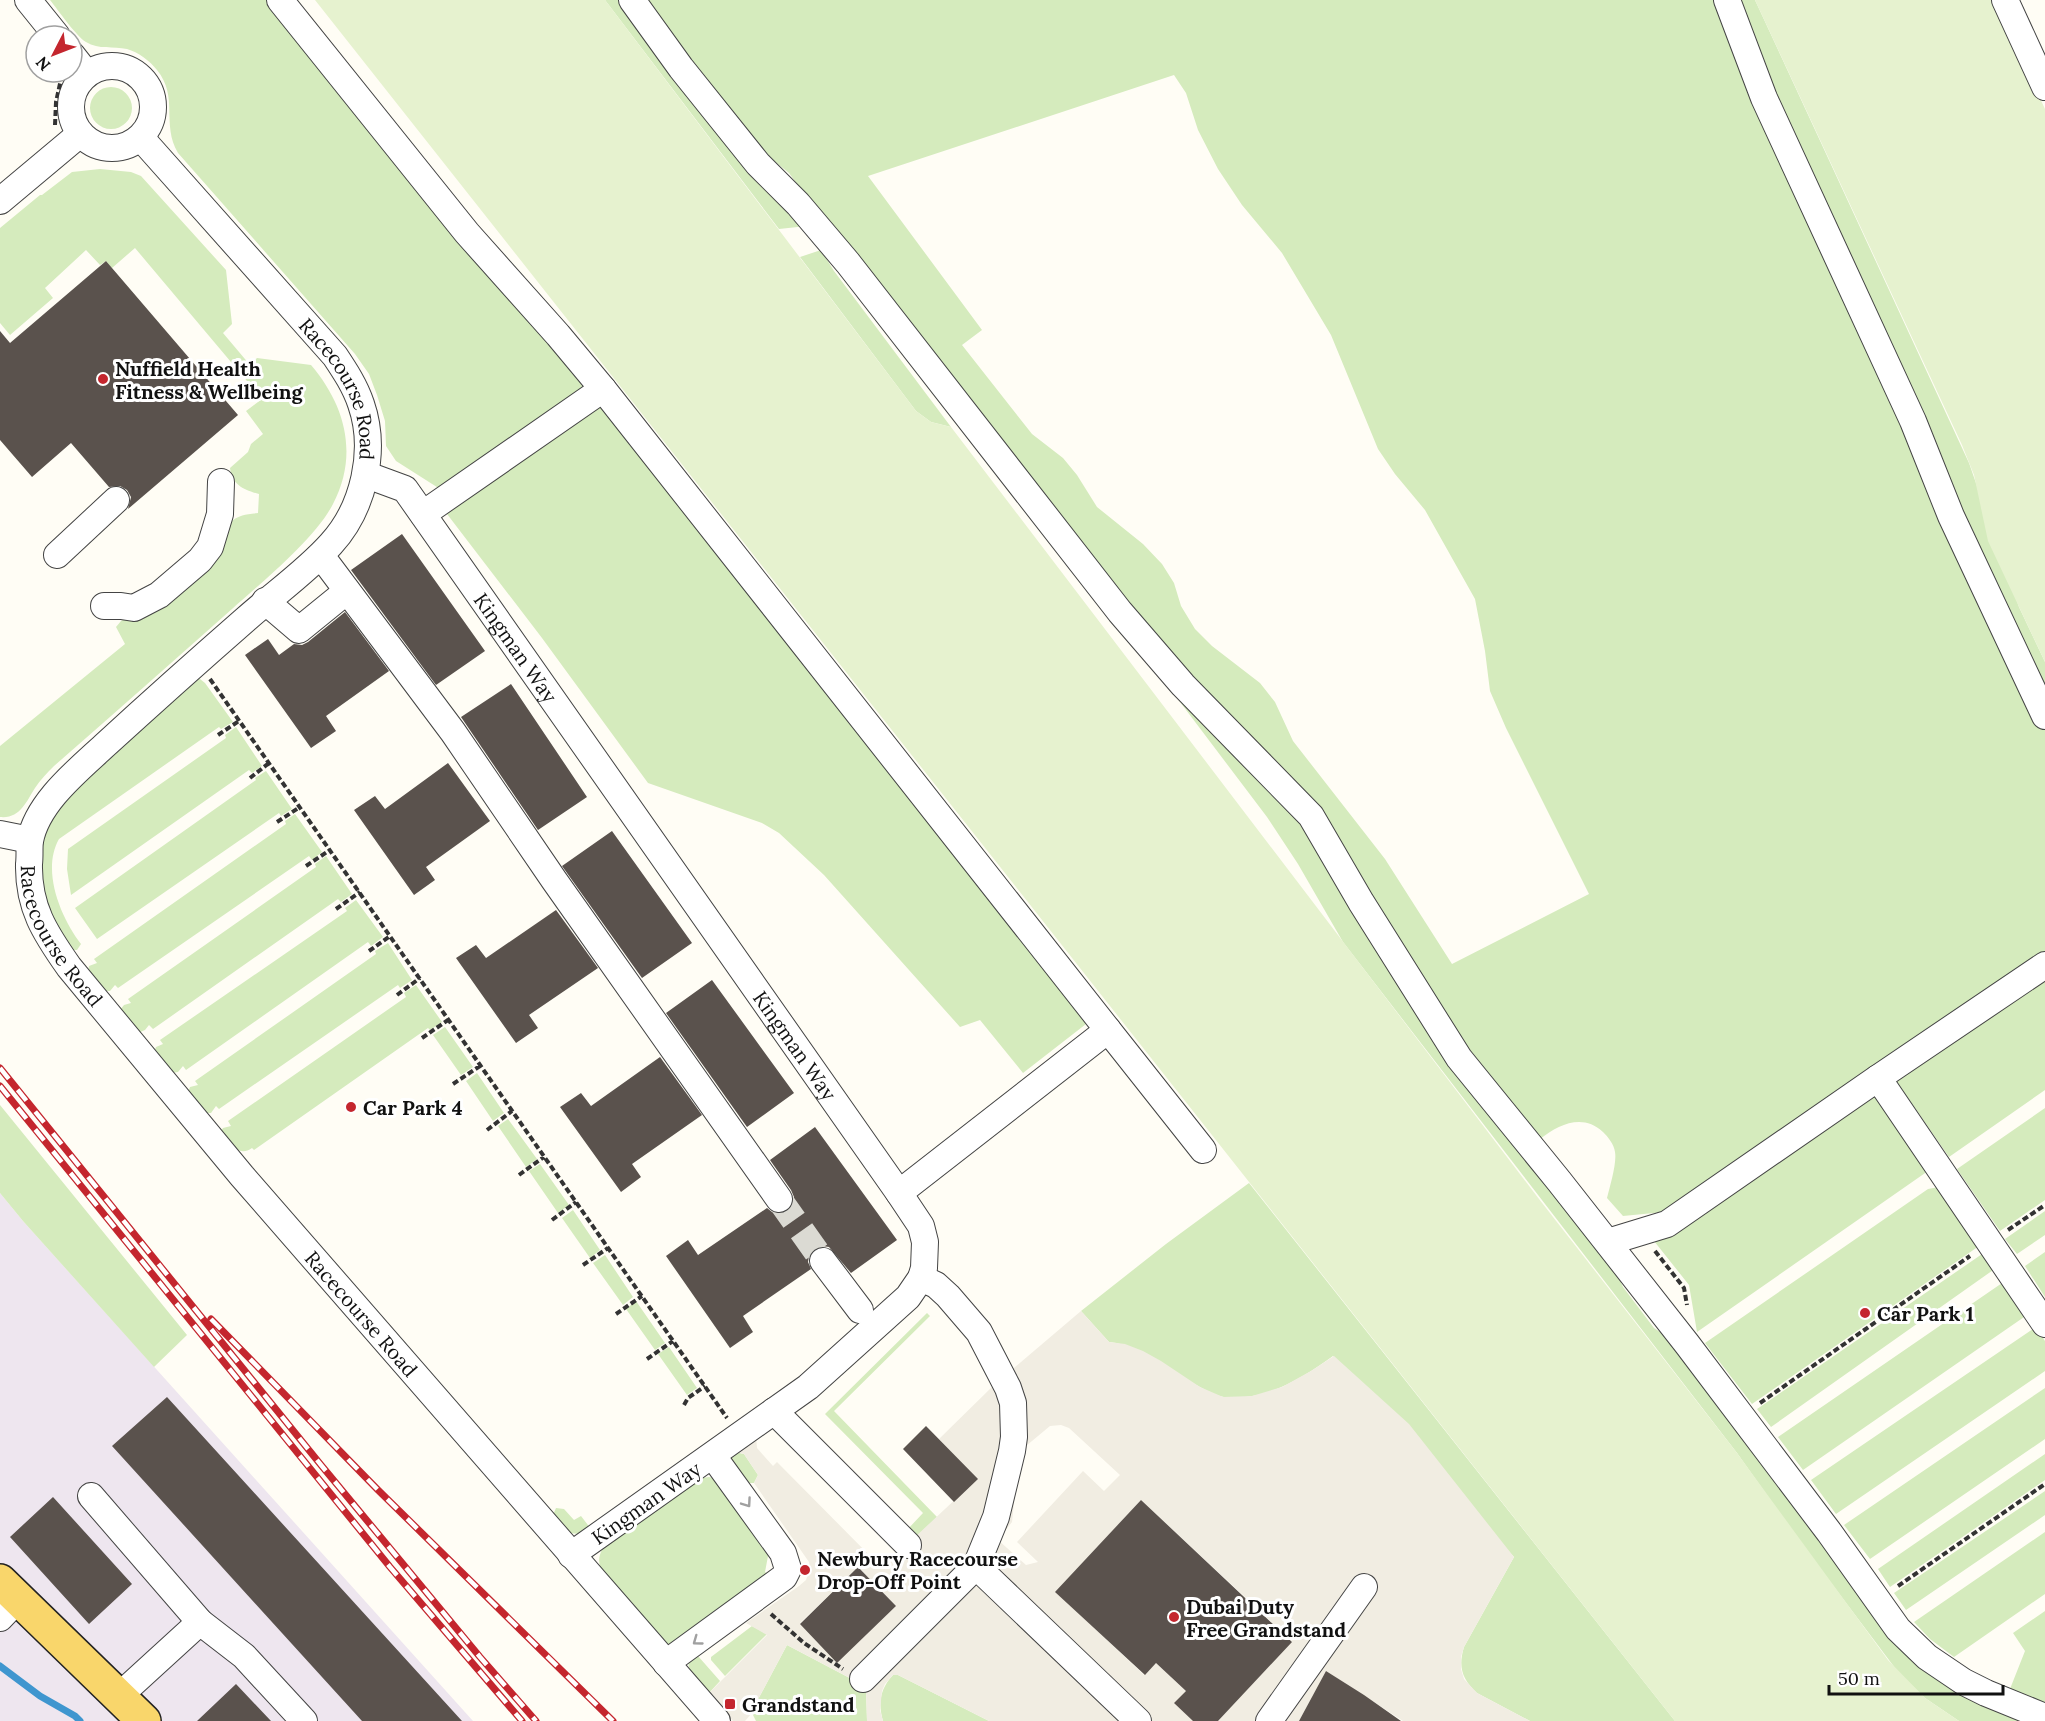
<svg xmlns="http://www.w3.org/2000/svg" width="2045" height="1721" font-family="Lora,serif">
<rect width="100%" height="100%" fill="#fffdf5"/>
<path fill="#eee6ef" d="M0,1193L23,1221L473,1721H0Z"/>
<path fill="#d5ebbd" fill-rule="evenodd" d="M50,0H275L584,386L578,393L440,489L396,461L386,446L385,421L377,395L369,374L355,354L178,153C161,124 179,97 157,70C150,61 138,52 127,49C113,46 99,50 86,42C76,36 58,10 50,0Z
M605,0H621L807,226L779,229Z
M639,0H1721L1967,571L2045,730V951L1963,1012L1664,1212L1623,1216L1607,1198C1610,1186 1617,1163 1615,1152C1614,1144 1608,1137 1603,1132C1583,1113 1559,1124 1540,1139L1467,1054L1348,862L1185,678L832,232L789,173L747,139ZM1174,75L1186,93L1198,130L1218,169L1242,205L1282,253L1331,335L1378,449L1395,474L1425,510L1475,599L1485,651L1490,691L1506,728L1589,894L1452,964L1385,859L1293,741L1275,702L1260,683L1212,646L1195,629L1181,606L1174,583L1162,564L1143,544L1097,507L1077,475L1063,458L1032,434L962,345L982,330L868,176Z
M1734,0H1755L1969,463L2019,607L2045,662V703Z
M90 108a21 21 0 1 1 42 0a21 21 0 1 1-42 0Z
M100,169L131,172L141,176L226,270L232,324L223,333L250,365L257,358L311,365C345,405 359,454 333,504C315,539 262,582 232,609C173,661 114,714 54,766C47,773 40,780 35,788C26,802 20,819 0,817V746L125,644L116,627L121,621L211,566C235,542 211,516 258,513L259,494C244,490 232,485 230,468L248,452L251,444L263,434L246,411L262,399L135,248L112,268L106,261L100,265L86,250L45,288L53,298L10,335L0,323V228L40,195H42L72,172Z
M821,250L834,271L951,427L931,422L916,411L800,257Z
M592,407L609,409L1087,1019L1086,1024L1023,1073L980,1020L960,1027L824,875L779,833L762,823L648,783L542,638L447,514L446,511Z
M1149,661L1297,817L1608,1252L1623,1287L1654,1328L1684,1348L1890,1627L2037,1721H1959L1925,1698L1898,1672L1801,1543L1737,1453L1343,942L1298,864L1267,817Z
M196,678L200,679L205,683L233,722L221,729L219,727L59,839C41,871 61,918 81,944L77,950H72L54,929L40,885L41,845L46,829L62,799Z
M236,727L262,766L252,773L249,770L71,895L67,869L68,849L226,738L225,735Z
M266,771L292,809L281,816L279,813L97,939L75,908L256,780L255,778Z
M295,814L322,852L312,860L309,856L118,988L115,985L110,991H104L88,972L89,966L97,963L94,959L286,824L285,821Z
M326,856L352,894L341,902L338,899L153,1029L149,1025L145,1030L138,1033L120,1010L124,1005L131,1003L128,999L316,867L315,864Z
M356,900L383,937L371,946L368,942L186,1070L183,1066L178,1072L172,1073L154,1052L156,1047L163,1044L160,1040L347,911L345,908Z
M388,943L412,980L400,988L398,985L219,1109L216,1106L211,1113H205L188,1092L190,1087L198,1085L195,1081L376,954L375,951Z
M2045,974V1090L1949,1157L1894,1078Z
M416,985L442,1022L430,1030L428,1028L254,1150L252,1148C238,1158 228,1142 221,1131L223,1128L231,1126L228,1121L406,997L404,993Z
M445,1027L473,1067L461,1075L433,1035Z
M477,1073L504,1113L493,1121L466,1081Z
M1874,1091L1928,1171L1697,1332L1689,1285L1654,1241Z
M0,1105L187,1335L154,1367L23,1221L0,1193Z
M2045,1108V1200L2000,1231L1957,1169Z
M508,1119L537,1159L526,1167L498,1126Z
M540,1164L569,1205L558,1213L529,1171Z
M1249,1183L1675,1721H1530L1477,1693C1462,1679 1458,1667 1464,1647L1514,1557L1333,1356C1303,1378 1264,1402 1224,1397C1207,1394 1176,1372 1159,1363C1143,1353 1129,1344 1109,1342L1081,1311L1166,1244Z
M1939,1187L1979,1246L1752,1404L1705,1343L1928,1189Z
M573,1210L600,1250L590,1258L562,1218Z
M2045,1211V1235L2017,1254L2005,1239Z
M1985,1252L1996,1268L1771,1427L1757,1409Z
M2045,1252V1297L2025,1266Z
M605,1255L633,1297L623,1305L593,1263Z
M2005,1281L2027,1315L1803,1470L1778,1437Z
M636,1301L665,1343L655,1350L626,1309Z
M927,1313L930,1316L834,1411L937,1517L915,1538L907,1530L923,1513L825,1414Z
M2036,1327L2045,1341V1371L1836,1514L1811,1480Z
M669,1347L697,1388L687,1395L658,1354Z
M2045,1388V1439L1870,1559L1844,1525Z
M735,1452L744,1454L758,1475L754,1483H743L730,1465L729,1456Z
M2045,1454V1480L1890,1587L1878,1569Z
M709,1477L718,1479L727,1493L725,1495L739,1514H743L773,1555L768,1556L765,1572L771,1575L671,1646L666,1645L602,1572C598,1562 598,1557 603,1548L702,1478Z
M2045,1491V1515L1906,1610L1894,1593Z
M556,1508L564,1509L574,1520L581,1516L591,1529L582,1534L567,1533L552,1517Z
M2045,1532V1594L1954,1657L1930,1639L1914,1622Z
M2045,1611V1710L2008,1694L2025,1651L2013,1633Z
M752,1626L767,1634L725,1676L711,1660V1657Z
M787,1645L863,1685L866,1688L867,1721H756L752,1713L755,1705Z
M690,1653L698,1656L720,1681L709,1693C696,1678 684,1673 690,1653Z
M893,1675H898L989,1721H883C878,1703 880,1689 893,1675Z"/>
<path fill="#e6f2cf" d="M315,0H605L916,411L931,422L951,427L1539,1199L1737,1453L1888,1660L1925,1698L1959,1721H1675Z
M1755,0H1994L2045,109V662L1988,541L1974,475L1962,445Z"/>
<path fill="#f1ede2" fill-rule="evenodd" d="M1081,1311L1109,1342L1125,1344L1143,1351L1161,1361L1200,1387L1223,1397L1252,1396L1282,1387L1311,1371L1334,1356L1409,1424L1514,1557L1464,1647L1461,1657V1669L1464,1679L1477,1693L1530,1721H1403L1326,1671L1299,1721H1218L1292,1641L1141,1500L1056,1592L1144,1675L1156,1663L1186,1691L1175,1703L1193,1721H989L898,1675H893L885,1684L882,1691L880,1710L883,1721H867L866,1688L863,1685L787,1645L755,1705L752,1713L745,1721H733L709,1693L767,1635L746,1623L799,1586L806,1580L810,1568L809,1562L754,1483L758,1475L744,1454L735,1452L756,1436L757,1448L773,1466L777,1462L882,1568L977,1479L939,1439L994,1385ZM1061,1425L1069,1428L1120,1475L1104,1491L1083,1471L1017,1542L1038,1562L1026,1565L998,1540L1012,1522L1017,1475L1026,1446L1050,1426ZM858,1567L896,1606L837,1662L800,1623Z"/>
<g fill="none" stroke-linecap="round" stroke-linejoin="round">
<path stroke="#3f96cf" stroke-width="7" d="M0,1666L40,1696L75,1716L80,1721"/>
</g>
<path fill="#5a524d" d="M106,261L238,415L128,509L131,497L127,490L120,486L109,487L71,443L32,477L0,440V331L10,343Z
M402,534L485,651L436,685L351,570Z
M345,612L389,671L326,716L336,731L311,748L245,655L268,639L279,655L294,644L302,645L308,642Z
M511,684L587,797L538,830L461,717Z
M448,763L490,821L426,867L435,880L414,895L354,810L375,796L385,809Z
M612,831L692,943L642,978L562,866Z
M556,910L598,968L529,1015L538,1028L516,1043L456,958L476,945L486,958Z
M712,980L794,1093L747,1127L666,1013Z
M660,1057L702,1115L632,1164L641,1177L621,1192L560,1107L581,1093L591,1106Z
M815,1127L897,1240L851,1273L829,1247L822,1246L814,1249L809,1256L808,1262L811,1269L743,1316L753,1332L730,1348L666,1256L688,1240L698,1255L767,1208L772,1212L780,1214L788,1211L793,1205L794,1197L791,1190L770,1160Z
M167,1397L462,1721H362L112,1446Z
M926,1426L978,1479L954,1502L903,1449Z
M53,1497L132,1584L89,1624L10,1537Z
M1141,1500L1292,1642L1218,1721H1193L1174,1703L1186,1691L1156,1663L1145,1675L1055,1592Z
M858,1567L896,1606L837,1663L800,1624Z
M1326,1671L1364,1695L1401,1721H1299Z
M236,1684L271,1721H197Z"/>
<g fill="none" stroke-linecap="round" stroke-linejoin="round">
<path stroke="#dbdad3" stroke-width="26" stroke-dasharray="26 13" stroke-linecap="butt" d="M779,1199L823,1261"/>
<defs>
<g id="minor">
<path d="M28,0L57,36"/>
<path d="M280,0L467,233L558,335L603,389L1108,1030L899,1193"/>
<path d="M632,0L681,68L758,164L798,204L848,263L1120,612L1183,685L1311,816L1361,902L1459,1058L1559,1181L1687,1344L1829,1532L1898,1629L1927,1657L1964,1682L1986,1693L2045,1717"/>
<path d="M1727,0L1764,98L1913,421L1951,516L2045,716"/>
<path d="M2005,0L2045,87"/>
<path d="M72,55L87,74"/>
<circle cx="112" cy="107" r="41"/>
<path id="s1" d="M141,138L335,356C345,371 355,386 361,404C377,450 364,508 331,544C306,572 274,594 246,619C198,661 151,703 104,746C77,771 37,803 30,841C29,848 30,856 29,864C28,907 45,933 69,967L242,1176L717,1721"/>
<path d="M0,201L80,134"/>
<path id="s2" d="M367,475L405,489L899,1193L921,1226L925,1242L924,1268L921,1278L908,1297L808,1387L571,1555"/>
<path d="M423,514L603,389"/>
<path d="M57,555L116,500"/>
<path d="M318,558L328,565L453,732L554,880L779,1199"/>
<path d="M265,601L299,630L347,591"/>
<path d="M104,606H121L134,608L159,595L200,560L210,547L220,514L221,482"/>
<path d="M0,834L30,840"/>
<path d="M1108,1030L1203,1150"/>
<path d="M1878,1078L2045,965"/>
<path d="M1608,1242L1667,1224L1878,1078L2045,1324"/>
<path d="M823,1261L860,1310"/>
<path d="M774,1411L908,1545"/>
<path d="M91,1496L200,1622L244,1656L304,1721"/>
<path d="M976,1566L1138,1721"/>
<path d="M0,1618L19,1598"/>
<path d="M666,1663L784,1577L788,1569L783,1553L713,1456"/>
<path d="M863,1679L976,1566L996,1517L1012,1451L1014,1437L1013,1403L1008,1388L979,1332L948,1296L936,1285L921,1278"/>
<path d="M119,1696L200,1622"/>
<path d="M1269,1721L1364,1587"/>
</g>
<path id="major" d="M0,1581L144,1721"/>
</defs>
<use href="#minor" stroke="#444" stroke-width="28"/>
<use href="#major" stroke="#222" stroke-width="36"/>
<path stroke="#333" stroke-width="4" stroke-dasharray="6 3" stroke-linecap="butt" d="M55,125L56,102L61,79
M210,679L727,1418
M218,735L239,721
M250,778L269,763
M277,822L300,807
M306,866L330,850
M336,909L360,892
M369,951L390,936
M397,995L420,978
M422,1038L448,1020
M453,1084L480,1066
M487,1130L512,1111
M519,1175L544,1157
M552,1220L576,1202
M2008,1230L2045,1205
M1655,1251L1684,1288L1687,1305
M583,1265L608,1248
M616,1314L642,1296
M647,1359L673,1341
M1760,1403L1970,1256
M684,1405L688,1398L705,1386
M1898,1586L2045,1484
M771,1614L804,1643L843,1669"/>
<use href="#minor" stroke="#fff" stroke-width="26"/>
<use href="#major" stroke="#f9d66b" stroke-width="33"/>
<defs>
<path id="rail" d="M0,1068L321,1465L480,1657L536,1721
M0,1086L390,1567L522,1721
M211,1319L378,1490L613,1721"/>
</defs>
<use href="#rail" stroke="#c4262e" stroke-width="7"/>
<use href="#rail" stroke="#fff" stroke-width="4.5" stroke-dasharray="14" stroke-linecap="butt"/>
</g>
<defs><path id="oneway-chevron" d="M-2-3.5L2.5 0L-2 3.5" fill="none" stroke-width="1.6" stroke-linecap="round" stroke-linejoin="round" transform="scale(1.5)"/></defs>
<g stroke="#a0a0a0">
<use href="#oneway-chevron" transform="translate(747 1503) rotate(55)"/>
<use href="#oneway-chevron" transform="translate(697 1641) rotate(144)"/>
</g>
<g fill="#c4262e" stroke="#fff" stroke-width="2">
<circle cx="103" cy="379" r="6"/>
<circle cx="351" cy="1107" r="6"/>
<circle cx="1865" cy="1313" r="6"/>
<circle cx="805" cy="1570" r="6"/>
<circle cx="1174" cy="1617" r="6"/>
<rect x="724" y="1698" width="12" height="12" rx="3"/>
</g>
<g text-anchor="middle" dominant-baseline="central" stroke-width="6" stroke-linejoin="round" paint-order="stroke">
<g font-size="20" font-weight="bold" fill="#111" stroke="#fff" text-anchor="start">
<text x="115" y="368">Nuffield Health<tspan x="115" dy="23">Fitness &amp; Wellbeing</tspan></text>
<text x="363" y="1107">Car Park 4</text>
<text x="1877" y="1313">Car Park 1</text>
<text x="817" y="1558">Newbury Racecourse<tspan x="817" dy="23">Drop-Off Point</tspan></text>
<text x="1186" y="1606">Dubai Duty<tspan x="1186" dy="23">Free Grandstand</tspan></text>
<text x="742" y="1704">Grandstand</text>
</g>
<g font-size="20" fill="#111" stroke="#fff">
<text stroke="none"><textPath href="#s1" startOffset="324">Racecourse Road</textPath></text>
<text stroke="none"><textPath href="#s2" startOffset="234">Kingman Way</textPath></text>
<text stroke="none"><textPath href="#s1" startOffset="1026">Racecourse Road</textPath></text>
<text stroke="none"><textPath href="#s2" startOffset="720">Kingman Way</textPath></text>
<text stroke="none"><textPath href="#s1" startOffset="1512">Racecourse Road</textPath></text>
<text transform="translate(646 1503) rotate(-35)">Kingman Way</text>
</g>
</g>
<g transform="translate(54 54) rotate(228)"><circle r="28" fill="#ffffff" stroke="#a0a0a0" stroke-width="1.5"/>
<path d="M0-4.5L10 22L0 15L-10 22Z" fill="#c4262e"/>
<text y="-9" font-size="16" font-weight="bold" text-anchor="middle" fill="#111111">N</text>
</g>
<path d="M1829 1685v9h174v-9" fill="none" stroke="#111111" stroke-width="3"/>
<text x="1838" y="1685" font-size="18" fill="#111111" stroke="#ffffff" stroke-width="4.5" paint-order="stroke">50 m</text>
</svg>
